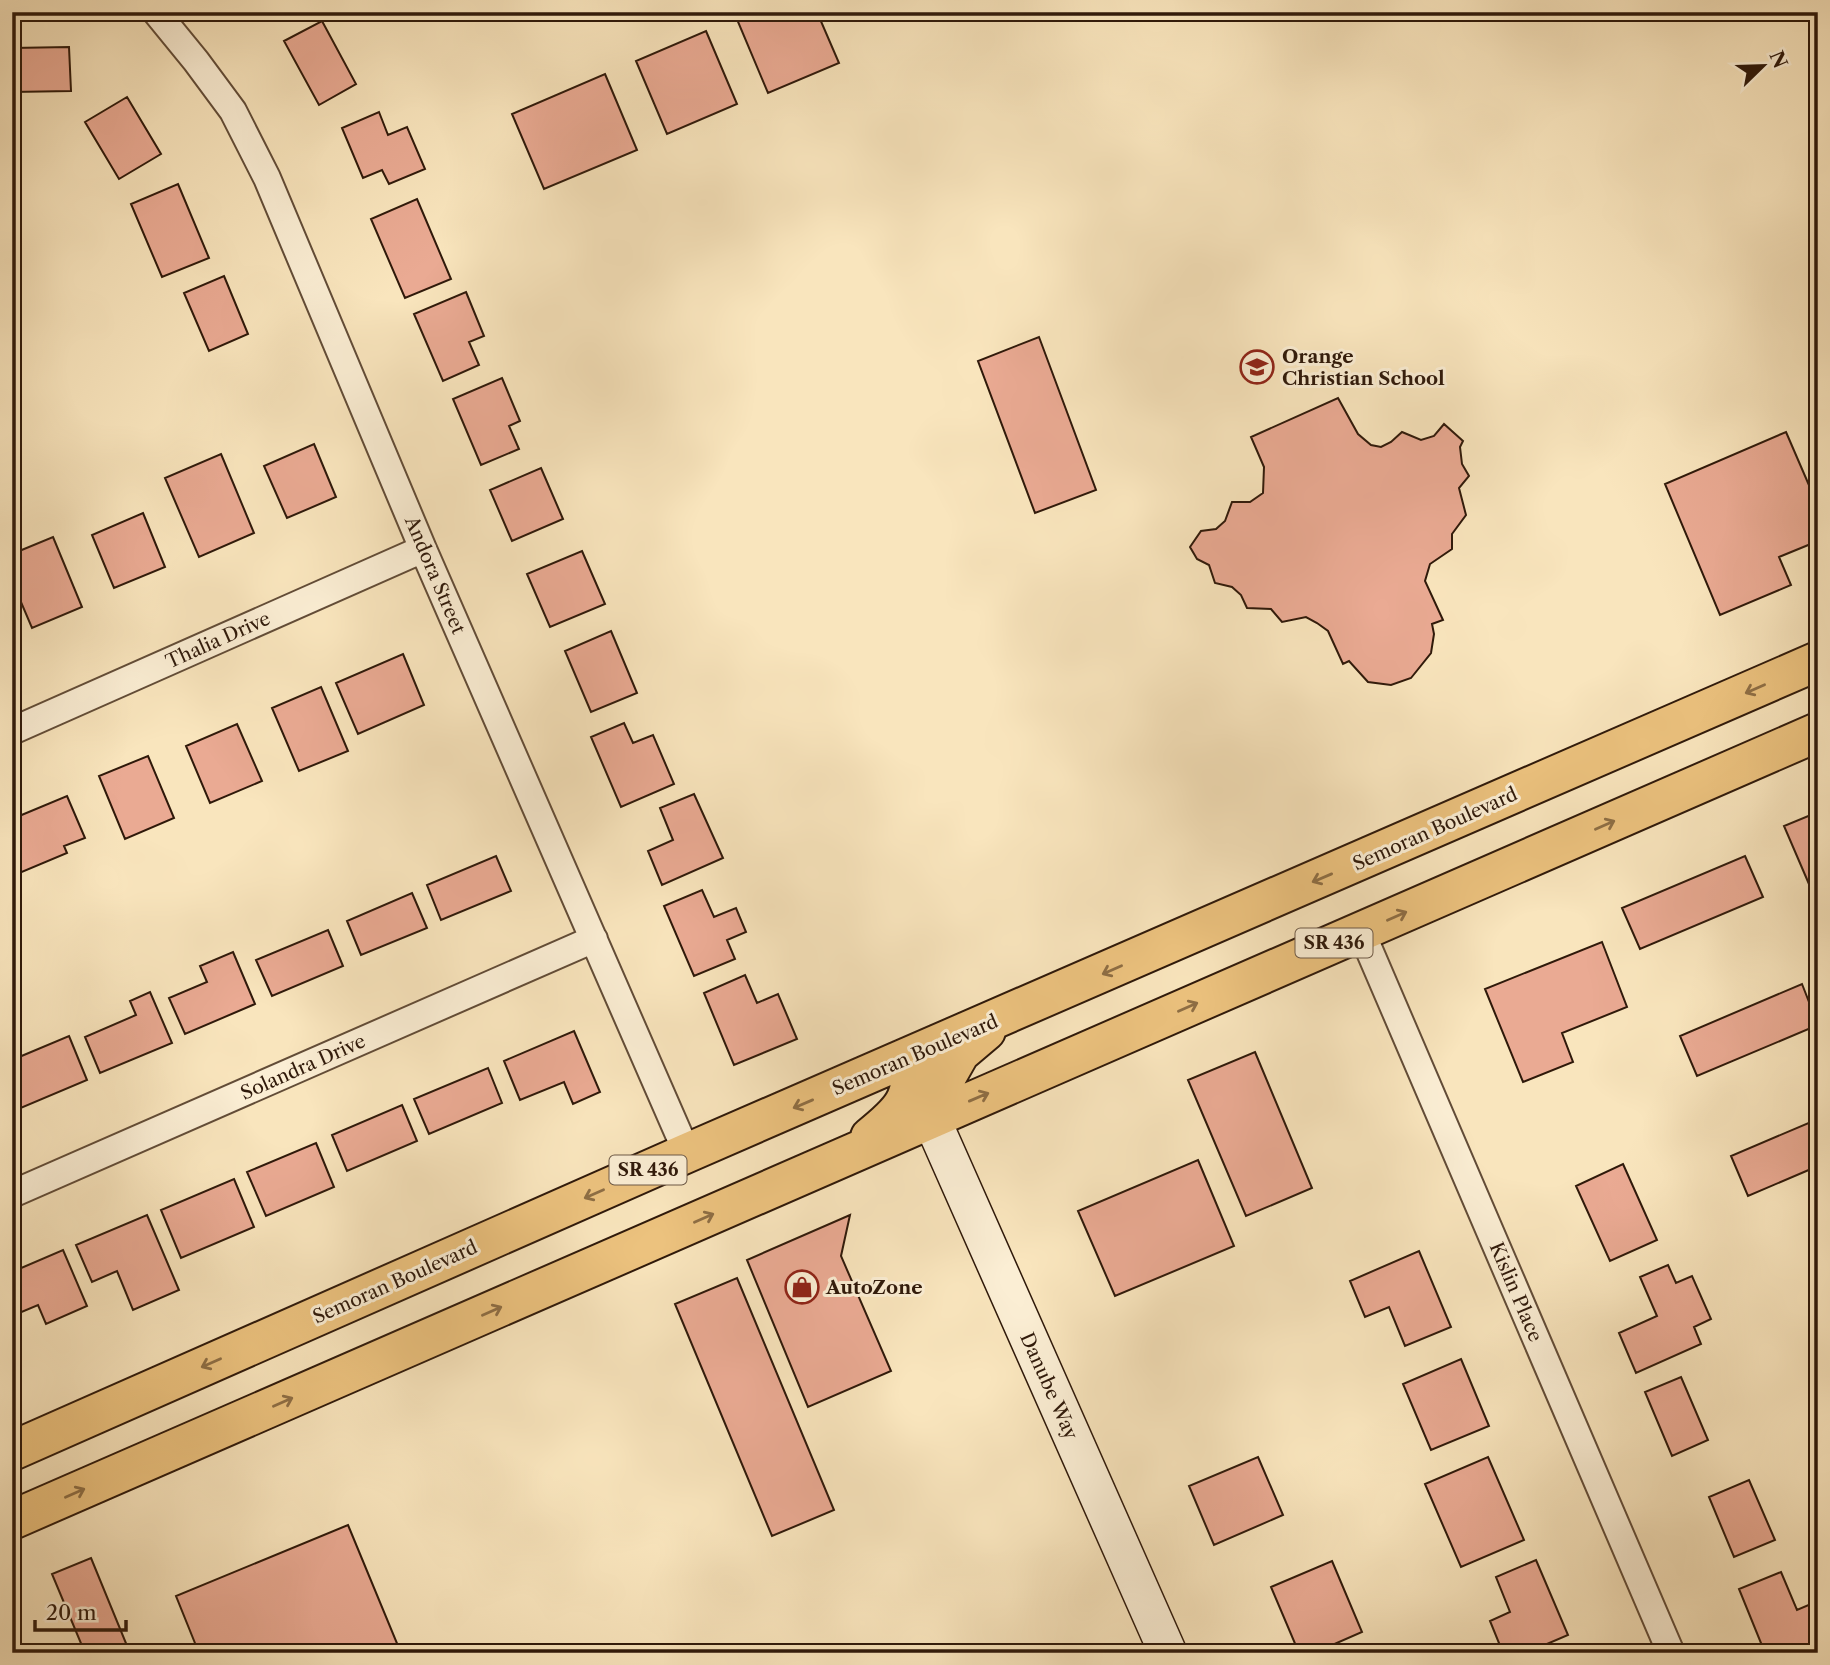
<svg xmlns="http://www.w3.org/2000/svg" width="1830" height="1665" font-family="'Libre Caslon Text',serif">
<rect width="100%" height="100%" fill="#f9e5bd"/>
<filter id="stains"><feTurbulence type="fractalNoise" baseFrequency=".00286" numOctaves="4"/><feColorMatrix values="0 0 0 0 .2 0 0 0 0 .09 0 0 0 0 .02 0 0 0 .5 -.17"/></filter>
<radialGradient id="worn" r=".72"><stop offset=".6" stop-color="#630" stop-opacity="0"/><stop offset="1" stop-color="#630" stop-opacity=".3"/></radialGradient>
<path fill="#eaaa93" stroke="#2f190a" stroke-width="2" d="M747,12H817L839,63L768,93L736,17Z
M1807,12H1818V38Z
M322,21L356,84L319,105L284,41Z
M706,31L737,104L667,134L636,61Z
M69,47L71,91L12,92V48Z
M605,74L637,150L544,189L512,114Z
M127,97L161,154L119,179L85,122Z
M379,112L388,135L407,127L425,169L389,184L382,170L363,178L342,128Z
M178,184L209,258L162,277L131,204Z
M417,199L451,279L405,298L371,219Z
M224,276L248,334L209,351L184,293Z
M466,292L484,336L469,342L479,365L443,381L414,314Z
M1039,337L1096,490L1035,513L978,361Z
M502,378L520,421L509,426L519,449L481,465L453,399Z
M1338,398L1358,434L1371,445L1381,447L1391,442L1402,432L1421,440L1434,436L1444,424L1463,441L1460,447L1462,464L1469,476L1459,488L1466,515L1452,534V549L1430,564L1425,581L1443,620L1432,624L1434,634L1431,653L1411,678L1391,685L1368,682L1349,661L1343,664L1328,631L1317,623L1306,617L1282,622L1271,609L1247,608L1241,595L1232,587L1215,583L1209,565L1197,559L1190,547L1201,531L1216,529L1225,521L1232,502H1250L1263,493L1264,467L1251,437Z
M1786,432L1818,506V541L1779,557L1791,585L1720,615L1665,484Z
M314,444L336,497L287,518L264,466Z
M221,454L254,533L199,557L165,478Z
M541,468L563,519L512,541L490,490Z
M143,513L165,567L114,588L92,535Z
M53,537L82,607L32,628L12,581V554Z
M582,551L605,604L550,627L527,574Z
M611,631L637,693L591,712L565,651Z
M403,654L424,705L358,734L336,683Z
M321,687L348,751L299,771L272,708Z
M624,723L633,743L653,735L674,784L621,807L591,737Z
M237,724L262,781L210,803L186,746Z
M148,756L174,818L125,839L99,776Z
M694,794L723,858L662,885L648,851L673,840L660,808Z
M67,796L85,838L64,846L67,853L17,874L12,863V819Z
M1818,812V905L1784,826Z
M496,856L511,891L441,920L427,885Z
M1745,856L1763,897L1640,949L1622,908Z
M702,890L714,917L736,908L746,932L727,940L735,959L694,976L664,906Z
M412,893L427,928L361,955L347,921Z
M328,930L343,966L272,996L256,960Z
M1602,942L1627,1007L1562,1033L1573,1062L1523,1082L1485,989Z
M233,952L255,1004L185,1034L169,998L207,982L200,966Z
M745,975L757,1003L778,994L797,1039L734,1065L704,993Z
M1802,984L1818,1025L1697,1076L1680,1036Z
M150,992L172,1043L100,1073L85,1037L136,1015L130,1001Z
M574,1031L600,1092L573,1104L564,1082L520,1100L504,1061Z
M69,1036L87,1080L16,1110L12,1100V1060Z
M1255,1052L1312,1188L1246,1216L1188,1080Z
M488,1068L502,1103L429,1134L414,1099Z
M402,1105L417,1141L347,1171L332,1135Z
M1818,1119V1166L1748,1196L1731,1156Z
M316,1143L334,1187L266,1216L247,1172Z
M1198,1160L1234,1246L1115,1296L1078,1211Z
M1623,1164L1657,1240L1610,1261L1576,1186Z
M234,1179L254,1227L181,1258L161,1210Z
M147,1215L179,1290L133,1310L117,1271L92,1282L76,1245Z
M850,1215L841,1256L891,1371L808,1407L747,1260Z
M63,1250L87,1306L46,1324L38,1305L12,1316V1272Z
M1419,1251L1451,1327L1405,1346L1389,1307L1365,1317L1350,1281Z
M1668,1265L1676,1283L1692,1276L1711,1319L1694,1327L1701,1344L1636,1373L1619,1333L1657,1316L1640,1277Z
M737,1278L834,1510L772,1536L675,1304Z
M1461,1359L1489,1426L1431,1450L1403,1384Z
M1681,1377L1708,1440L1672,1456L1645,1392Z
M1258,1457L1283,1515L1214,1545L1189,1486Z
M1488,1457L1524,1540L1461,1567L1425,1484Z
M1749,1480L1775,1540L1734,1557L1709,1497Z
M348,1525L401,1653H199L176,1596Z
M91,1558L130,1653H85L52,1574Z
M1536,1560L1568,1635L1526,1653H1503L1490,1621L1510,1612L1496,1577Z
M1332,1561L1362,1632L1314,1653H1299L1271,1587Z
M1781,1572L1797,1610L1818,1601V1646L1802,1653H1765L1739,1589Z"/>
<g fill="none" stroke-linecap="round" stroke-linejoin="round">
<defs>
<path id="street" d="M156,12L196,61L233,111L267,178L423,549L687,1153
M12,731L423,549
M1361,931L1671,1653
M12,1194L594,939"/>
<path id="secondary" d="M931,1118L1168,1653"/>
<path id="primary" d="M931,1118L939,1090L960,1053L986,1031
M870,1137C906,1108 910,1101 915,1056
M12,1451L687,1153L1818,661
M12,1520L1818,732"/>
</defs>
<use href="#street" stroke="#624c37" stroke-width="30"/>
<use href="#secondary" stroke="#2f190a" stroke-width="40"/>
<use href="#primary" stroke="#2f190a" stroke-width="42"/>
<use href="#street" stroke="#fbeed4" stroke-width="26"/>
<use href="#secondary" stroke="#fbeed4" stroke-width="37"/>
<use href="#primary" stroke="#ecc27e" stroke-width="38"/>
</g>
<defs><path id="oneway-shaft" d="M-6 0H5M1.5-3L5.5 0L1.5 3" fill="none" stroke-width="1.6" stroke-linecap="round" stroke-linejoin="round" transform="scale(1.75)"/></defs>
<g stroke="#8e6e44">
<use href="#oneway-shaft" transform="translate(1755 689) rotate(156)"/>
<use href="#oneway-shaft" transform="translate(1605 825) rotate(-24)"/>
<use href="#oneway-shaft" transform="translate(1322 878) rotate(157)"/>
<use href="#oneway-shaft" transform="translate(1397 916) rotate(-24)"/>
<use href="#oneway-shaft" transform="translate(1112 970) rotate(156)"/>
<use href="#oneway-shaft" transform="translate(1188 1007) rotate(-24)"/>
<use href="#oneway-shaft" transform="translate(979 1097) rotate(-23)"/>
<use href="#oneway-shaft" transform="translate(803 1104) rotate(157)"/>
<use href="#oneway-shaft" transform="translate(594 1194) rotate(156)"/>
<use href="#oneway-shaft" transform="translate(704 1218) rotate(-24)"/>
<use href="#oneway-shaft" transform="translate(492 1311) rotate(-24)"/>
<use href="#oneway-shaft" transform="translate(211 1363) rotate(156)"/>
<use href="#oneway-shaft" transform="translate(283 1402) rotate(-24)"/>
<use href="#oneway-shaft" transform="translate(75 1493) rotate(-24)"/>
</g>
<defs>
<symbol id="school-ring" viewBox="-11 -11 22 22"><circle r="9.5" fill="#fbeed4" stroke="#8f2418" stroke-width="1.5"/><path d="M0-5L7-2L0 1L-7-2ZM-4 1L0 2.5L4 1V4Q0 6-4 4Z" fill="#8f2418"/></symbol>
<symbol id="shop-ring" viewBox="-11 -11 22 22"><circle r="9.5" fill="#fbeed4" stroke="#8f2418" stroke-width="1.5"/><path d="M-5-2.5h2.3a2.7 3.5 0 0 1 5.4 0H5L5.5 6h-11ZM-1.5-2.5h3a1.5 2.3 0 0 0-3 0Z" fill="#8f2418"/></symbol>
</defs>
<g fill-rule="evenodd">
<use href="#school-ring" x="1238" y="348" width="38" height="38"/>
<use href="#shop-ring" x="783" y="1268" width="38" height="38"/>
</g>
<g text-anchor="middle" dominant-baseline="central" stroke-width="6" stroke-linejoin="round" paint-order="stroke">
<g fill="#fbeed4" stroke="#6c5947" stroke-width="2">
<rect x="1295.5" y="928.5" width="77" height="29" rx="5"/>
<rect x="609.5" y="1155.5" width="77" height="29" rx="5"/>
</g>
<g font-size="18" font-weight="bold" fill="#2f190a">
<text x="1334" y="943">SR 436</text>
<text x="648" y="1170">SR 436</text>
</g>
<g font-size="19" font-weight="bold" fill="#2f190a" stroke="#fbeed4" text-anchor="start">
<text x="1282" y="356">Orange<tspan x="1282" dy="22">Christian School</tspan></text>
<text x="826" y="1287">AutoZone</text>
</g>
<g font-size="19" fill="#2f190a" stroke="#fbeed4">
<text transform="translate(435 575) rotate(67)">Andora Street</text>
<text transform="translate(218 640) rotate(-24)">Thalia Drive</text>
<text transform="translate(1435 829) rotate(-24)">Semoran Boulevard</text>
<text transform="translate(915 1055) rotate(-23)">Semoran Boulevard</text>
<text transform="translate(303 1067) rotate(-24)">Solandra Drive</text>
<text transform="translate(395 1282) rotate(-24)">Semoran Boulevard</text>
<text transform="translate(1516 1292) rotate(67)">Kislin Place</text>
<text transform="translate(1049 1386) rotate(66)">Danube Way</text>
</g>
</g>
<rect width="1830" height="1665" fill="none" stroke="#f9e5bd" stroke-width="42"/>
<rect x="14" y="14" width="1802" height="1637" fill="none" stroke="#2f190a" stroke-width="3.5"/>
<rect x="21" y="21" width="1788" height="1623" fill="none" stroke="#2f190a" stroke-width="2"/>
<g transform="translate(1763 66) rotate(67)" stroke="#fbeed4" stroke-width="5" paint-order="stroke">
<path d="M0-5L12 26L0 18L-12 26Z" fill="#2f190a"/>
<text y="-10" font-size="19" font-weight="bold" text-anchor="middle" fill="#2f190a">N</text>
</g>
<path d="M35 1620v10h91v-10" fill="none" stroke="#2f190a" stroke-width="3.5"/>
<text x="46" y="1620" font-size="21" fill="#2f190a" stroke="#fbeed4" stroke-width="5" paint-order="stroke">20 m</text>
<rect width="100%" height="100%" filter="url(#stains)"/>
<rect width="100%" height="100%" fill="url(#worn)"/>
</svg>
